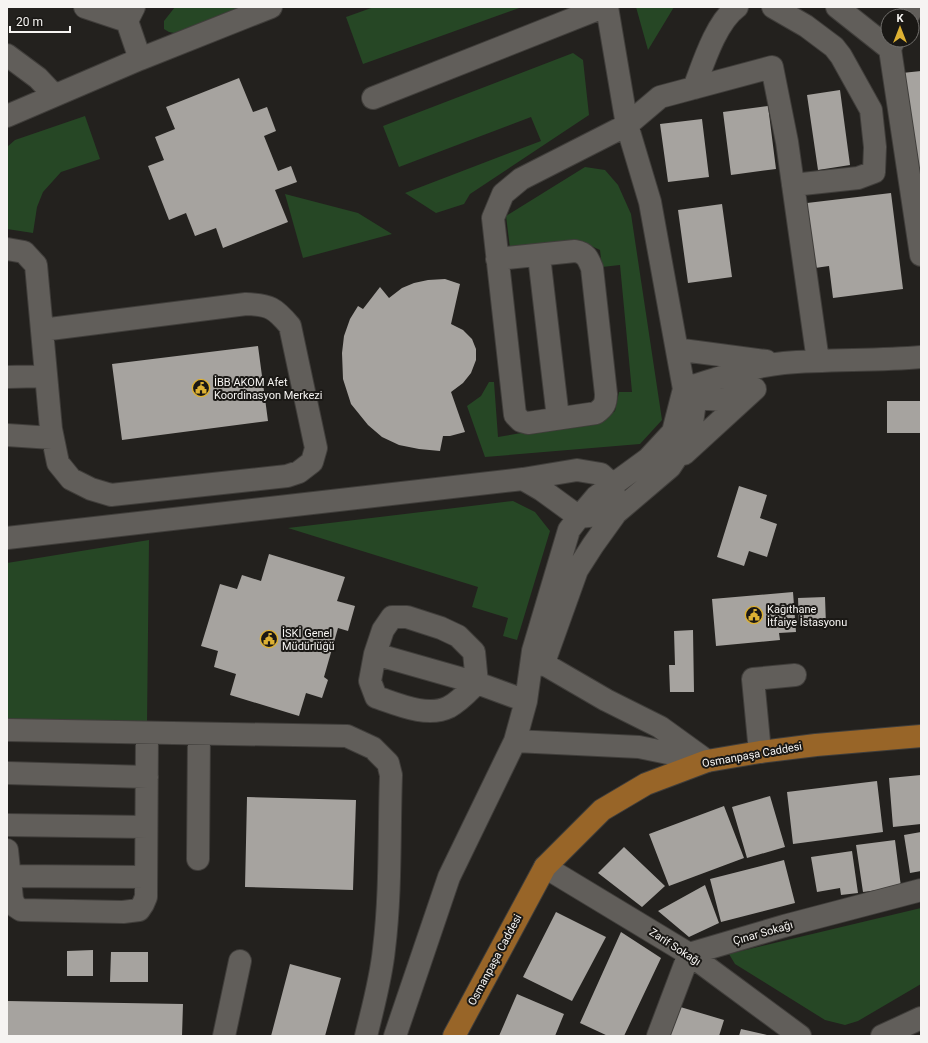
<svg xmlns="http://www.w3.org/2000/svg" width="928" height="1043" font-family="Roboto,sans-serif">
<rect width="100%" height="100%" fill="#23211e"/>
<path fill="#264725" d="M175,7H247L174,33L169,32L164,29V21Z
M374,7H522L363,64L346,17Z
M636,7H674L648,50Z
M573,53L583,60L589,115L470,194L464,204L436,213L405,193L541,141L531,117L399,167L383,126Z
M85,116L100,159L61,172L43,192L37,207L33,233L7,229V147L15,140Z
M585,167L605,170L618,185L631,214L662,420L640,444L485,457L467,406L481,396L489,382H494L498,437L539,430L601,423L615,411L619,392H632L620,265L602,267L600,250L578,240L510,248L506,216Z
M285,194L358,213L392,234L303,258Z
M513,501L535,512L550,531L517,640L503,636L508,618L472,607L478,587L288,528Z
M149,540L147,724L7,720V563Z
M921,908V984L858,1021L845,1025L825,1020L735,964L729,954Z"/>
<path fill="#a6a39f" d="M921,71V202L902,73Z
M239,78L253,112L267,107L276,131L264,136L278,171L291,166L297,182L275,190L288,222L223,248L216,228L195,236L186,213L169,220L148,166L164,160L155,137L175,129L166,107Z
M840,90L850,165L818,170L807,95Z
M768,106L776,169L731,175L723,112Z
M702,119L709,177L668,182L660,124Z
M891,193L903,289L833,298L829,266L815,268L807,203Z
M722,204L732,277L688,283L678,210Z
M445,279L460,284L451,324L463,330L472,339L476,349V360L471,373L463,383L451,392L465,432L450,436H443L440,451L419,449L399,445L382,437L368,425L351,404L343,379L342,353L344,336L350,319L358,306L363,309L380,287L389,298L402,288L414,283L428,280Z
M258,346L268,421L122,440L112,364Z
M887,401H921V433H887Z
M739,486L767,495L760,518L777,524L767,557L749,551L744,566L717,557Z
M269,554L345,577L337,601L355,606L348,631L338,628L324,677L328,680L322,698L306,693L299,716L230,695L236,674L214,667L218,651L201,646L220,584L237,589L242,575L261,581Z
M793,592L796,632L779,633L780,640L716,646L712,599Z
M825,597L826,625L799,626L798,598Z
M693,630L694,692H670L669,665H675L674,631Z
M921,775V824L893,827L889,778Z
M877,781L883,832L793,844L787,792Z
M770,796L785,847L747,858L732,807Z
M247,797L356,800L353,890L245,887Z
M724,806L744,858L669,886L649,834Z
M921,832V871L910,873L904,835Z
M895,840L901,887L863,892L856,845Z
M624,847L665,886L642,907L598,873Z
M852,851L858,893L841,895L840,888L817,892L811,857Z
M784,860L795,903L721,922L710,879Z
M705,885L719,923L689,937L658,911Z
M556,912L606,937L572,1001L523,977Z
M621,932L661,958L624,1036H608L580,1023Z
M93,950V976H67V951Z
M111,952H148V982H110Z
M290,964L341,978L325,1036H271Z
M517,994L564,1014L555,1036H499Z
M7,1001L183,1004L182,1036H7Z
M677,1006L724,1020L719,1036H667Z
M741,1029L767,1035V1036H739Z"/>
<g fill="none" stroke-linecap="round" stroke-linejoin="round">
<defs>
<path id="minor" d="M85,7L127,21
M773,7L806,26L834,47L841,56L871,110L875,147L874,172L858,178L793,185
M837,7L890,49L894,40
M908,16L913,7
M890,49L921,255
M7,55L38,78L54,95
M140,59L271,7
M694,88C703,64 716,22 737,7
M373,98L603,7
M7,116L140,59L127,21L134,7
M7,249L24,252L36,265L51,429L58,463L71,479L91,489L111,495L287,476L299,472L312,462L316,448L290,326C275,308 270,305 246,304L42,330
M539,256L558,418
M497,259L575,251C586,253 588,258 592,268L606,394C606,404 604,407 596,413L528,423L521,421L515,415L493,218L503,194L521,179L627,125L660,97L772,67L787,142L818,361
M682,350L766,361
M7,377L46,376
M684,389C715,379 752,366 784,363C830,359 876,361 921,357
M684,389L695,398L723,400L749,391
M7,435L52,438
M684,454L755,389
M577,470L601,474L613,485L616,513L579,517L542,490L523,479Z
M7,538L523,479
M392,617H407L441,628L458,636L474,652L477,683C468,692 460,701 449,707C427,718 397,704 376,697L370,681L375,654L383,630Z
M375,654L477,683L526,701
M543,665L577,570L593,545L616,513L670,467L690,437L694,409L695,385
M7,730L347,736L373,748L388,763L391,775C389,832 391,893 384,949C381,979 373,1007 366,1036
M515,741L639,747L707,761L660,727L606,700L544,664
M760,752L753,679L795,675
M7,773L147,777
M7,825L146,827
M7,850L12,899L15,906L21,910L123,912L139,910L143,904L146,897L147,733
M198,859L199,734
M545,867L689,954L800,1036
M10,876L146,877
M224,1036L240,961
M395,1036L449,877L515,741L526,701L533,651L569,530L579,517L596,497L648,459L673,432L684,389L650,202L627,125L607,7
M658,1036L689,954L784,926L921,890
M882,1036L921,1018"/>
<path id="major" d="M454,1036L545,867L602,810L646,784L707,761L760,752L816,745L921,736"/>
</defs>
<use href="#minor" stroke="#403e3b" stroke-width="24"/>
<use href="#major" stroke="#403e3b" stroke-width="24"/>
<use href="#minor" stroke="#615e5a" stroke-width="22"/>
<use href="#major" stroke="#986528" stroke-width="22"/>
</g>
<defs>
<symbol id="civic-ring" viewBox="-11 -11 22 22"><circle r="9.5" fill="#1a1815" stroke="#ddb133" stroke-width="1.5"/><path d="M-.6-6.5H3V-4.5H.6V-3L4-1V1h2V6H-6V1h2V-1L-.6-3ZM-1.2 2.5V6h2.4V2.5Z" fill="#ddb133"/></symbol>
</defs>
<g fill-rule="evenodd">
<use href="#civic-ring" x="191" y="378" width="20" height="20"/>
<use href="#civic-ring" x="744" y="605" width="20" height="20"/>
<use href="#civic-ring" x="259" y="629" width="20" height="20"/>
</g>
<g text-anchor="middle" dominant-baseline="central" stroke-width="4" stroke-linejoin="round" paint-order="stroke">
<g font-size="11" fill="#f6f4f2" stroke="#1a1815" text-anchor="start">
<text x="214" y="382">İBB AKOM Afet<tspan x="214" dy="13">Koordinasyon Merkezi</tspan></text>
<text x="767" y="609">Kağıthane<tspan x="767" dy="13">İtfaiye İstasyonu</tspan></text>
<text x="282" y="633">İSKİ Genel<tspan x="282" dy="13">Müdürlüğü</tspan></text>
</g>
<g font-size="11" fill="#f6f4f2" stroke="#1a1815">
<text transform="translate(752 755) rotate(-10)">Osmanpaşa Caddesi</text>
<text transform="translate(763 933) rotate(-16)">Çınar Sokağı</text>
<text transform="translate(675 947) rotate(33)">Zarif Sokağı</text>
<text transform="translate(495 960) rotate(-62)">Osmanpaşa Caddesi</text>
</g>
</g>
<rect width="928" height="1043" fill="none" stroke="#f6f4f2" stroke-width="16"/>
<g transform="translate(900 28)"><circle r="19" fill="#1a1815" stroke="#72706d"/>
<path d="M0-3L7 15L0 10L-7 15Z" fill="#ddb133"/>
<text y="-6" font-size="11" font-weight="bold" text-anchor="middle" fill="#f6f4f2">K</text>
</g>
<path d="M10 26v6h60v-6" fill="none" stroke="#f6f4f2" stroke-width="2"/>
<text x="16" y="26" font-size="12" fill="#f6f4f2" stroke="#1a1815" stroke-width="3" paint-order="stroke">20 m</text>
</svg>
